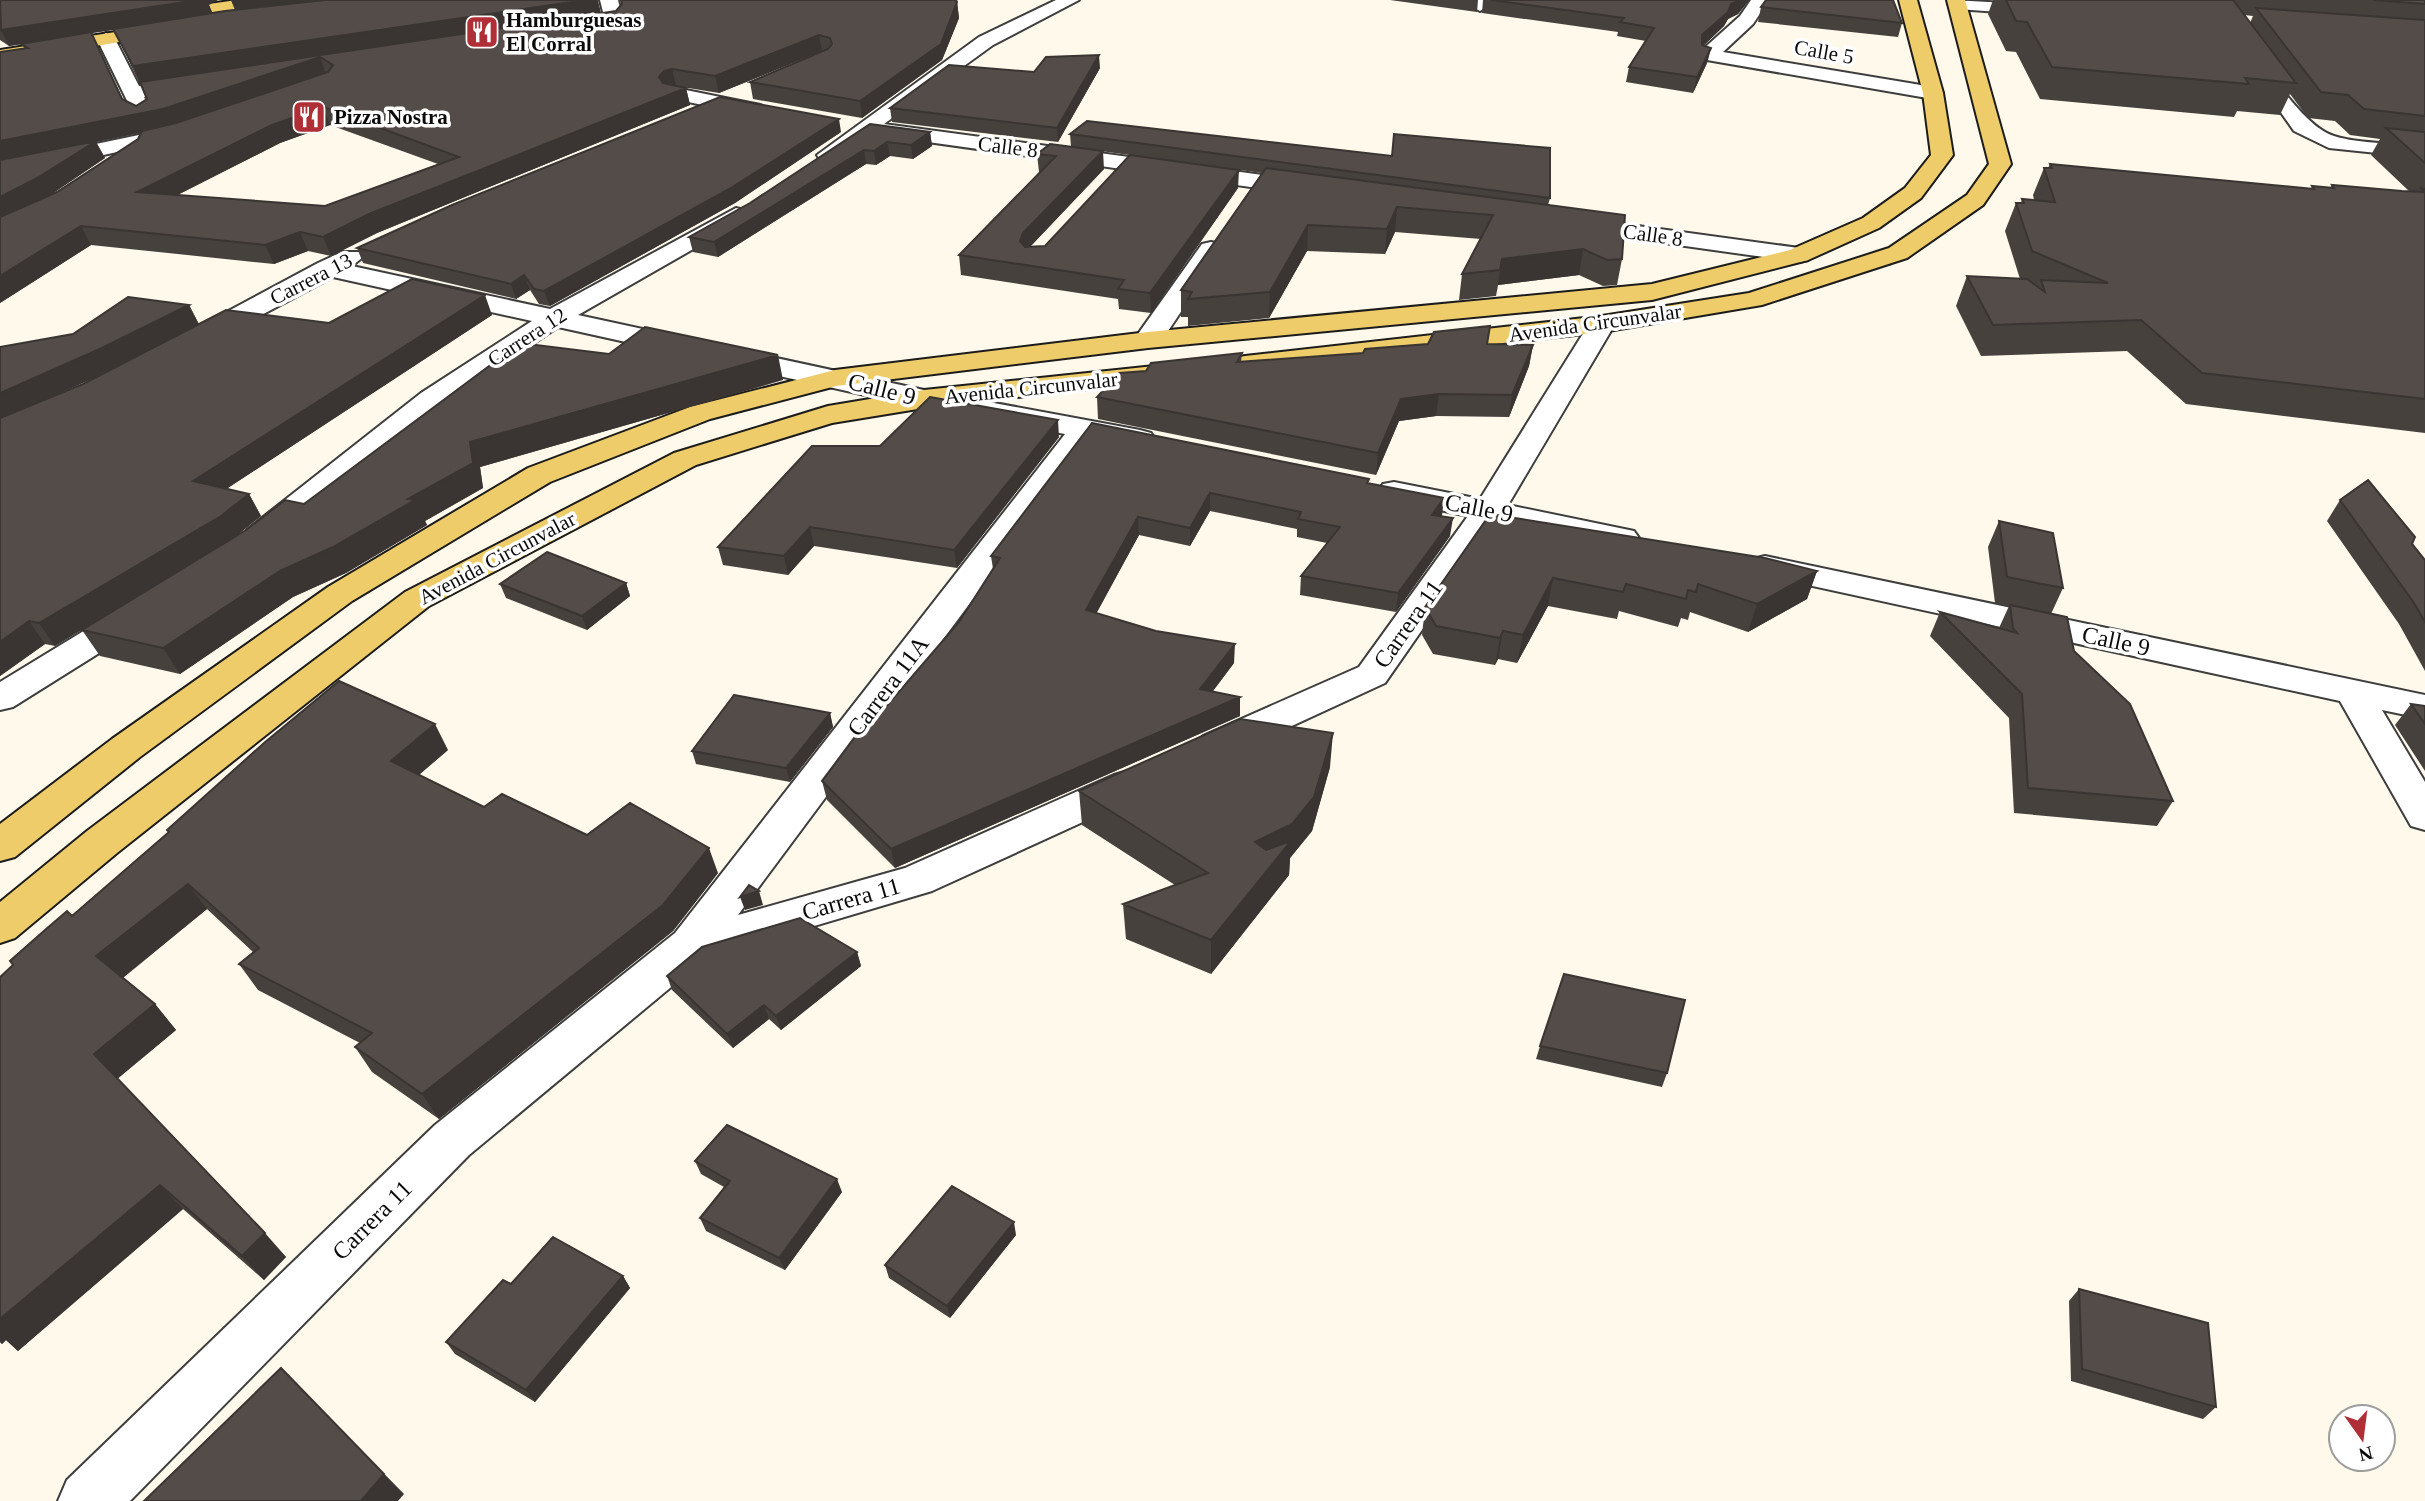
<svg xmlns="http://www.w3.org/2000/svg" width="2425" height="1501" font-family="'Times New Roman',serif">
<rect width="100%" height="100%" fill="#fef9ea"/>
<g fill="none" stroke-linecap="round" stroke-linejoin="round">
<defs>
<path id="minor" d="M600,0H618L623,20L620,24L564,31L561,27L564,23L604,16Z
M1056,0H1079L993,45L884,124L1308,181L1319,188L1316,193L1308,195L870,134L836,160H820L817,155L979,37Z
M1477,0H1496L1480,11L1471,6Z
M1751,0H1769L1753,24L1723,52L1933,87L1943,93L1933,99L1701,59L1699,55L1701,51L1740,16Z
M1952,0L2042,5L2051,10L2042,15L1957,9L1948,4Z
M2197,0H2216C2246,33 2296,125 2334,136C2359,144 2398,143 2425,146V158L2329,148L2294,131L2221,27Z
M106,33L115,39L139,86L196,77L206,83L196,89L144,97L153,115L143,121L136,119L97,39Z
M676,88L760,105L770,111L760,117L669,98L666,94Z
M182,126L193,132L189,136L0,178V164Z
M736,208L744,210L748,215L744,220L578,315L924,390L1140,430L1151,433L1155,439L1151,445L1140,448L1092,439L738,915L905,868L1114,775L1128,771L1142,775L1148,785L1142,795L932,891L706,958L469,1155L130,1501H58L67,1480L435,1125L675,933L1065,434L924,408L558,327L441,405L270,543L259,546L248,543L243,536L248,529L421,393L532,321L333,277L209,343H191L187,337L191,331L318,263L342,252H360L363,257L352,266L550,309Z
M1572,217L1799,248L1808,250L1811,255L1808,260L1799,262L1564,229L1560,224L1564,219Z
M1211,242L1220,244L1223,249L1158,346H1138L1135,340L1138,334L1202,244Z
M1602,316L1611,318L1615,324L1508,505L1634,531L1639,538L1634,545L1623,548L1497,522L1385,683L1231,754L1217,758L1203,754L1198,745L1203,736L1359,667L1468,516L1383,498L1378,491L1383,484L1394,482L1480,499L1589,324L1593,318Z
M1765,556L2425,695V719L2382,710L2425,782V830L2411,826L2340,701L1753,573L1748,566L1753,559Z
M135,604L147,607L152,615L147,623L13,707L0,710V682L123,607Z"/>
<path id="major" d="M237,0H284L275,5L159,21L150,16L159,11Z
M1899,0H1917L1943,93L1953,155L1921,198L1879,228L1808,260L1652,300L1148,348L836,386L710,419L550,482L352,601L140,757L15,857L0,861V824L112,739L328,587L528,468L690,407L835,370L1148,332L1652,284L1790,250L1863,218L1905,188L1931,155L1923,93Z
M1947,0H1965L2011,164L1983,205L1907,258L1762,305L1602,332L1245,372L1235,370L1231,364L1235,358L1245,356L1602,316L1749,293L1889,248L1967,195L1989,164Z
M167,24L176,29L173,33L0,62V50Z
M1164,365L1174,367L1178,373L1174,379L924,408L832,423L696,465L429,606L117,853L15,938L0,943V902L87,831L405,592L674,453L828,406L924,390Z"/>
</defs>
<use href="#minor" stroke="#3e3e3e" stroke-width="4"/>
<use href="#major" stroke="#1c1c1c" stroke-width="4"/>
<use href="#minor" fill="#fff" fill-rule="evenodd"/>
<use href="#major" fill="#eecc69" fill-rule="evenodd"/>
</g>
<path fill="#47413e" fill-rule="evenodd" d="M0,0L209,5L212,13L235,10L231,0H598L601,13L957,2L959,18L942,60L862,118L753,99L750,82L824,51H822L719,93L676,86L686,88L690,105L377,233L331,256L308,251L274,264L91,245L0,303V52L24,48L22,44L9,46L0,40ZM114,30L147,99L136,106L123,99L91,33ZM330,125L438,164L325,206L177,195L280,143ZM141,133L138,139L57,192L50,195L105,158L96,142Z
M1390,0H1478L1477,12Z
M1483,0H1749L1738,14L1728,19L1724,26L1703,46L1711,48L1707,63L1693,93L1626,82L1629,67L1646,41L1617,36L1618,32L1482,13Z
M1993,0H2425V433L2186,404L2127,351L1981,356L1956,306L1967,276L2020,279L2005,231L2016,203H2021L2022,199L2034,200L2033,195L2044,168H2048L2050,164L2311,189L2312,186L2330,188L2332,185L2410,192L2371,155L2380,139L2350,135L2335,121L2308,118L2290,94L2280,115L2237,111L2234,117L2040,99L2016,52L2006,51L1988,14ZM2244,15L2253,16L2250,23Z
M1761,7L1902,23L1898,37L1758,22Z
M1100,68L1058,142L892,122L890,108L1034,72Z
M870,124L930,132L932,146L913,159L890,156L876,165L866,164L718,257L693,252L689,237L750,203Z
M841,132L735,203L550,306L539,304L530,290L516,299L363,263L357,248Z
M1070,134L1550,198L1548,205L1622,259L1617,285L1603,286L1579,275L1498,285L1496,296L1459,300L1462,274L1481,239L1395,232L1385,254L1307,251L1269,318L1188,326V317H1181V290L1262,173L1071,147Z
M1050,144L1104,169L1030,247L1045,246L1238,188L1151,313L1119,309L1118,299L961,275L959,255L1041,172H1039L1037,154Z
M189,305L199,324L329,323L492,315L226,489L249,494L261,516L55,646L45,644L0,676V347L73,334ZM110,370L83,384L44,400Z
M1490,326L1487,344L1533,345L1529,366L1509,417L1436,416L1399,421L1376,475L1098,419L1097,397L1146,371L1242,353L1241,362L1363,353L1428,344Z
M783,380L480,467L483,488L425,521L427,525L346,573L293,597L180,674L100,656L82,630L304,504Z
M1092,423L1368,483L1442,516L1450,536L1396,612L1300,595L1301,576L1327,543L1297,537V529L1210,511L1190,546L1139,535L1096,613L1234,663L1213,691L1240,716L895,868L827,800L822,781L959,622L993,569L991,556Z
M1059,437L957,568L814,546L788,575L723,565L718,547L880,446Z
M2340,500L2412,544L2425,560V671L2399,624L2327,521Z
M1490,514L1817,571L1807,599L1748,632L1690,612L1688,620L1681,618L1678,627L1619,611L1617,619L1548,606L1517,663L1498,659L1495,665L1433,654L1422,635L1425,607Z
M1999,521L2063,588L2051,614L2074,651L2173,801L2157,826L2014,813L2009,718L1930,636L1940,612L1999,628L2009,606L1995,603L1988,547Z
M626,583L630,596L587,630L506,598L500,584Z
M2411,704L2425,706V771L2395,725Z
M830,713L833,727L790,782L696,764L692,751Z
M448,750L419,775L484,807L587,835L718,873L673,931L439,1119L372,1072L355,1047L360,1043L258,990L239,964L253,952L207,909L123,978L155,1004L176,1030L117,1079L286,1257L264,1280L183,1209L18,1351L6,1340L2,1344L0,1342V977L72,916Z
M1330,767L1312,831L1290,858L1289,875L1211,974L1126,939L1123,904L1175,885L1082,825L1079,791Z
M857,952L861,966L781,1030L769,1019L733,1048L672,990L667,976Z
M1540,1046L1667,1073L1662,1087L1536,1059Z
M695,1161L842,1192L785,1270L706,1231L700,1218L724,1187L701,1174Z
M1016,1235L950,1318L889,1278L885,1265Z
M623,1276L630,1288L535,1402L455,1354L446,1342Z
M2079,1289L2216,1407L2203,1419L2071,1381L2069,1301Z"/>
<path fill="#3a3532" d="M198,0H218L209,5L213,14L9,46L1,30Z
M231,0H330L236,11Z
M586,0H597L601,14L140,83L133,66Z
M1741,0H1749L1738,14L1728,19L1724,26L1699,50L1702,35L1731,4Z
M957,2L959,18L942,60L862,118L860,101Z
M819,35L822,51L719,93L715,76Z
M1711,48L1707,63L1693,93L1697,77Z
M1099,55L1100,68L1058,142L1057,128Z
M320,57L326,74L171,126L96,142L105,158L49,196L0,221V141Z
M672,69L676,85L663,94L659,77L664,71Z
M686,88L690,105L377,233L331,256L323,237L369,214Z
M323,107L330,125L280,143L146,211L137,192L272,125Z
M839,119L841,132L735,203L550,306L544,291Z
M930,132L932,146L913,159L911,145Z
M887,142L890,156L876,165L874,151Z
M864,150L866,164L718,257L714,242Z
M1103,151L1104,169L1025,252L1020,241L1023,233Z
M1239,170L1238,188L1151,313L1150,293Z
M1397,207L1395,232L1385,254L1387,229Z
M1308,225L1307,251L1269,318L1270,292Z
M81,226L91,245L0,303V276Z
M300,232L308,251L274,264L265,245Z
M1583,249L1579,275L1498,285L1496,296L1502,259Z
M524,275L530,290L516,299L511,284Z
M485,295L492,315L205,503L193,481Z
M189,305L199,325L114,369L0,420V393Z
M1533,345L1529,366L1509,417L1512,395Z
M778,355L783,380L480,467L483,488L425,521L427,525L346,573L293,597L180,674L163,648L280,571L408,499L470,442Z
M1439,394L1436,416L1399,421L1376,475L1378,453L1401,399Z
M1058,420L1059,437L957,568L954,550Z
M1210,493V511L1190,546V528Z
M249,494L261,516L234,538L55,646L39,623Z
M1444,498L1442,516L1430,533L1432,515Z
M1138,517L1139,535L1088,629L1086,610Z
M1453,518L1450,536L1396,612L1398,593Z
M810,527L814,546L788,575L784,556Z
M1817,571L1807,599L1748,632L1757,604Z
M1553,578L1548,606L1517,663L1523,635Z
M626,583L630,596L587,630L582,616Z
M29,621L45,644L0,676V642Z
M1503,631L1498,659L1495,665L1500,638Z
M1235,644L1234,663L1200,708V689Z
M1240,697V716L895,868L891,849Z
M830,713L833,727L790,782L786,768Z
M435,724L448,750L404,787L391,761Z
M1333,733L1330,767L1312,831L1290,858L1289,875L1211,974V940L1255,842Z
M709,848L718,873L673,931L439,1119L422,1094Z
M188,884L207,909L117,982L96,956Z
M759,891L763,905L745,910L740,897Z
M857,952L861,966L781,1030L776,1016Z
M155,1004L176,1030L116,1080L94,1054Z
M764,1005L769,1019L733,1048L727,1034Z
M837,1179L842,1192L785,1270L779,1258Z
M160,1185L183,1209L18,1351L6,1340L2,1344L0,1342V1319Z
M1014,1222L1016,1235L950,1318L947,1306Z
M265,1233L286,1257L264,1280L242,1256Z
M623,1276L630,1288L535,1402L526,1390Z
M301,1389L404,1494L398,1501H361Z"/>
<path fill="#534c48" stroke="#3a3532" stroke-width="2" fill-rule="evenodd" d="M0,0H198L1,30Z
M325,0H586L133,66L113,29L225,11Z
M621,0H956L957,2L941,44L860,101L750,82L828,49L832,44L830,38L819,35L715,76L672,69L664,71L659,77L663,83L686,88L369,214L323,237L300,232L265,245L81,226L0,276V217L57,192L138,139L142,131L176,123L328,72L333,65L320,57L163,109L0,141V52L28,48L21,44L91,32L122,99L136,106L147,99L140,82L616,11L622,4ZM323,107L459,157L325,206L137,192L272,125Z
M1491,0H1741L1731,4L1728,12L1702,35V45L1711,48L1697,77L1629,67L1654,28L1620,22L1624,18Z
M1766,0H1893L1902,23L1761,7Z
M2006,0H2233L2296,83L2245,78L2249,84L2052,67L2027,22L2016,21Z
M2373,0H2425V4Z
M2256,8L2425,20V116L2364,109L2348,95L2321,92Z
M1099,55L1057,128L890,108L949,65L1034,72L1046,57Z
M720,97L839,119L731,188L544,291L534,289L524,275L511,284L357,248L452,205Z
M1087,121L1392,156L1394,134L1550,148V198L1070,134Z
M870,124L930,132L911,145L887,142L874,151L864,150L714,242L689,237L750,203Z
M2386,128L2425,132V163Z
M96,141L39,177L0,197V160Z
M1050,144L1103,151L1023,233L1020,241L1025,247L1045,246L1130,155L1239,170L1150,293L1118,289L1124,280L959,255L1056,156L1037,154Z
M2050,164L2314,189L2312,186L2334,188L2332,185L2402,191L2424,192L2421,188L2425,189V399L2202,373L2141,320L1993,325L1967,276L2027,279L2045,292L2041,280L2108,283L2032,251L2016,203H2024L2022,199L2055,202L2044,168H2052Z
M1266,168L1625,215L1622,259L1607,260L1583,249L1502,259L1500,270L1462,274L1493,215L1397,207L1387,229L1308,225L1270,292L1188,299L1192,292L1181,290Z
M412,279L485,295L193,481L249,494L221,516L39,623L29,621L0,642V418L83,384L226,310L329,323Z
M128,297L189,305L102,348L0,393V347L73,334Z
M1490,326L1487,344L1533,345L1512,395L1439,394L1401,399L1378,453L1097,397L1119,373L1146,371L1151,363L1242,353L1237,362L1363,353L1365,349L1428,344L1434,332Z
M645,327L778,355L470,442L473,463L408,499L415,500L333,547L280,571L163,648L82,630L246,530L285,500L304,504L520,343L609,354Z
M930,397L1058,420L954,550L810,527L784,556L718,547L812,446H880Z
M1092,423L1369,479L1367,483L1444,498L1432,515L1453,518L1398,593L1301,576L1340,527L1298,519L1301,512L1210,493L1190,528L1138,517L1086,610L1156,631L1235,644L1200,689L1240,697L891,849L822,781L863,726L867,729L959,622L1000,558L991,556Z
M2368,480L2415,537L2412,544L2425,560V622L2414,603L2340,500Z
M1490,514L1765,558L1817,571L1757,604L1698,584L1696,592L1688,590L1686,599L1626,584L1623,592L1553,578L1523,635L1503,631L1500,638L1436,626L1425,607Z
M1999,521L2053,533L2063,588L2007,577Z
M547,552L626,583L582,616L500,584Z
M2010,605L2067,617L2074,651L2130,704L2173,801L2028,788L2022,694L1940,612L2017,633L2013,628Z
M339,681L435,724L391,761L484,807L502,794L587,835L630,803L709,848L663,905L422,1094L355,1047L372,1033L239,964L259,948L188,884L96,956L155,1004L94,1054L265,1233L242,1256L160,1185L0,1319V977L13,965L10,961L45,930L67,911L72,916L169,832L167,830L264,743Z
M734,695L830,713L786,768L692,751Z
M2411,704L2425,706V724Z
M1240,719L1333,733L1314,797L1292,824L1255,842L1266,850L1291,841L1211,940L1123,904L1208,873L1079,791Z
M749,885L759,891L740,897Z
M800,918L857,952L776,1016L764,1005L727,1034L667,976L702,947Z
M1564,974L1685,1000L1667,1073L1540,1046Z
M727,1125L837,1179L779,1258L700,1218L730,1181L695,1161Z
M952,1186L1014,1222L947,1306L885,1265Z
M553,1237L623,1276L526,1390L446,1342L503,1280L511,1284Z
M2079,1289L2208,1323L2216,1407L2082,1369Z
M281,1368L384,1474L361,1501H144Z"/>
<defs>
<symbol id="restaurant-square" viewBox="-11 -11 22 22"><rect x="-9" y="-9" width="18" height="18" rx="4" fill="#b02e36" stroke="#fff"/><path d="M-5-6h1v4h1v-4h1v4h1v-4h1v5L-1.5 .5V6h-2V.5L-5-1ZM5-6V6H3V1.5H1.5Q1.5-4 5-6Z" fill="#fff"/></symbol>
</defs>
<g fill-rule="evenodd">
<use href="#restaurant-square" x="463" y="13" width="38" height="38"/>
<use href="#restaurant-square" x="290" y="98" width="38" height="38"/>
</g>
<g text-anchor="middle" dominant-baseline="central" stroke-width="7" stroke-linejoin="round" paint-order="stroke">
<g font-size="21" font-weight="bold" fill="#0b0b0b" stroke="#fff" text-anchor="start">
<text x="506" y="20">Hamburguesas<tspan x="506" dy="24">El Corral</tspan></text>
<text x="334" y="117">Pizza Nostra</text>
</g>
<g font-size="21" fill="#0b0b0b" stroke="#fff">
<text transform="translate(1824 52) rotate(10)">Calle 5</text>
<text transform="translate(1008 147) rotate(7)">Calle 8</text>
<text transform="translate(1653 235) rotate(8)">Calle 8</text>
<text transform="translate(311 279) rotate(-27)">Carrera 13</text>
<text transform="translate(1595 323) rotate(-8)">Avenida Circunvalar</text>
<text transform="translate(527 337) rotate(-33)">Carrera 12</text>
<text transform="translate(1031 388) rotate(-6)">Avenida Circunvalar</text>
<text transform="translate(497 558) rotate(-28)">Avenida Circunvalar</text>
</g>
<g font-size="24" fill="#0b0b0b" stroke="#fff">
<text transform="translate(882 389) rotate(14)">Calle 9</text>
<text transform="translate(1479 508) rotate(11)">Calle 9</text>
<text transform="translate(1408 624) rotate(-55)">Carrera 11</text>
<text transform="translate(2116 641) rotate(12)">Calle 9</text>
<text transform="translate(888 686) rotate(-53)">Carrera 11A</text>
<text transform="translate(851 899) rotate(-16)">Carrera 11</text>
<text transform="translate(372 1220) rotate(-45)">Carrera 11</text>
</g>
</g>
<g transform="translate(2362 1438) rotate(166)"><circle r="33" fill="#ffffff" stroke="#9d9d9d" stroke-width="2"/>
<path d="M0-5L12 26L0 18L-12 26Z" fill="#b02e36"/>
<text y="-10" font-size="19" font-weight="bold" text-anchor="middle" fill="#0b0b0b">N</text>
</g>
</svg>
